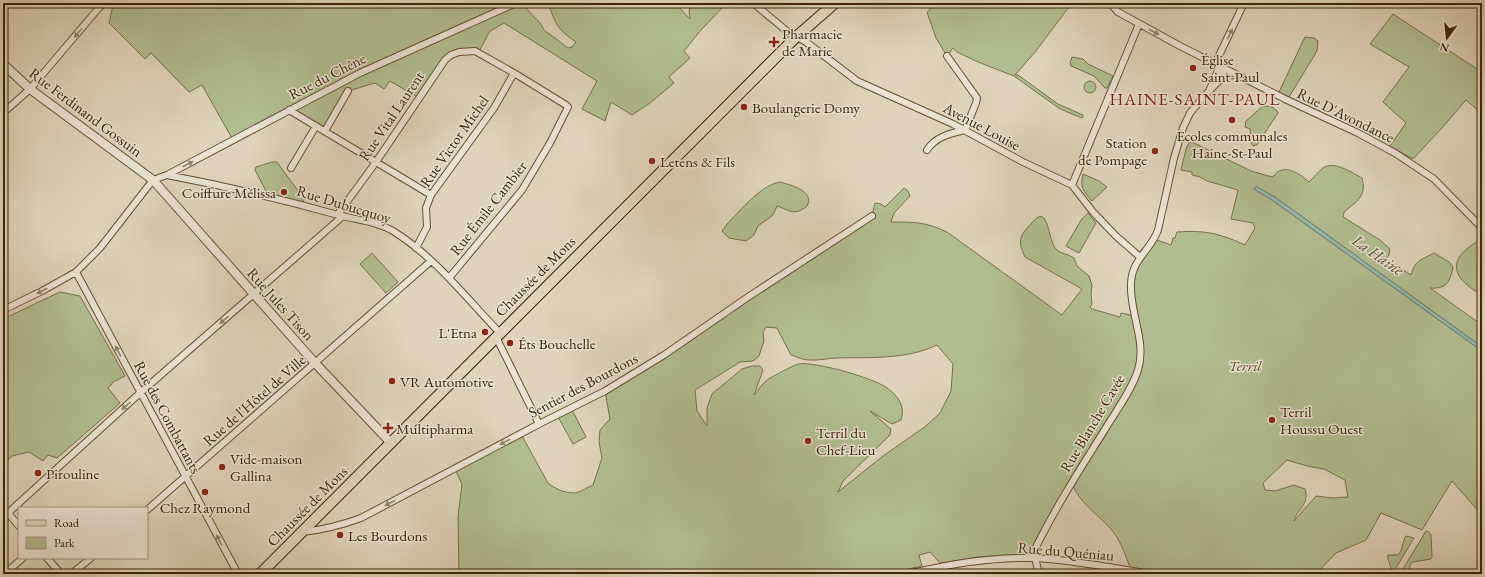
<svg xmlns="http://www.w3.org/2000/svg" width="1485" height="577" font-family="'EB Garamond',serif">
<rect width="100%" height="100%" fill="#dfd4bb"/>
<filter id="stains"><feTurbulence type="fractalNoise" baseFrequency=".005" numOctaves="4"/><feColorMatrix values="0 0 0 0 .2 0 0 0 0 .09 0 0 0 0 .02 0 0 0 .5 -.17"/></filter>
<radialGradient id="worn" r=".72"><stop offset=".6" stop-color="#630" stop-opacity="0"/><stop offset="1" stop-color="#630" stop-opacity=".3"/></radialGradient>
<path fill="#b1bd91" stroke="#77704a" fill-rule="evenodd" d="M111,3H521L540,23L544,30L568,48L572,47L576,42C557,29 556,25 548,3H572L577,6L580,3H621L624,6L629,3H675L690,19L689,11L692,3H727L701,30L684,51L690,58L669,77L674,83L650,103L632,115L611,102L605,121L582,109L597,81L504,23L490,31L478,53L451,55L419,98L390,81L384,89L375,83L348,91L325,131L289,110L233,140L202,85L189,92L151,53L145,59L109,23L113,5Z
M929,3H1072L1035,52L1015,75H1018L1058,104L1083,115V117L1082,118L1060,109L1014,76L978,62L957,52L953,48L947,56L936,38L927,12L930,10Z
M1393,14L1480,71H1482V114L1466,100L1441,129L1413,159L1390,146L1406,123L1383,102L1409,67L1370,44Z
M1305,37L1314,38L1318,41L1317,51L1289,97L1279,92Z
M1072,57L1083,59L1088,64L1113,76L1107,88H1105L1094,76L1071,66L1070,63Z
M1084 87a6 6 0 1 1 12 0a6 6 0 1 1-12 0Z
M1263,106C1270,106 1275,107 1278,113L1257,145L1253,146L1251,143L1250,129L1245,127L1246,121Z
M1190,141L1251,171L1272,177C1275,176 1276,172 1279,171C1290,166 1302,176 1309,182C1314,177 1318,172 1323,168C1334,160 1352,173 1362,178C1367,196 1357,201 1344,212L1343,217L1380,240L1390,249L1389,255L1386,259L1411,275C1415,260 1421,260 1434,253L1449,262L1453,267C1450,283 1446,289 1430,288L1482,325V347L1275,197L1254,189L1272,200L1482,351V366L1477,368L1482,374V515L1452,481L1422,530L1381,513L1366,540L1336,553L1316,574H1152L1131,570C1126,556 1120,539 1110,528C1096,513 1080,503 1072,484L1033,548L1025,554L978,557L940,563L930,552L919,555L922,566L887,574H459L458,517L462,484L455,469L521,434L548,483C555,489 565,493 575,493C581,492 588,487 593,485L602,458L599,442L600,430L610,419L605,391L872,216L875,203L881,204L885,207L904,188L908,191L910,196L894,213L891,222C914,222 926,222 947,232L1062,315L1082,289L1025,257C1018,242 1019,236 1030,225C1033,221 1035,219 1040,216L1044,218C1050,227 1050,244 1057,250C1061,254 1069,254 1074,258L1077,266L1089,276L1092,285L1091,293L1092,304L1090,307L1092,309L1120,317L1121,313L1135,316L1133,272L1154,239L1171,245L1173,238H1175L1177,232C1205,230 1219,233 1245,245L1255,228L1253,223L1231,219L1238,190L1207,181L1200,177L1192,175V172L1181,170L1186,149ZM766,327L777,328L791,355C797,357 803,360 809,360C818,361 828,358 837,358C870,357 906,360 937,345L953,364L951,391L940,413L926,426L883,456L838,492L843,481L890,435L891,429L870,411L892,424L901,420C905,408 900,399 891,391C880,379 814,361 798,364C794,365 769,378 766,381C761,385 758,391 754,395L763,370L760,366H752L742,369L712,394L707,408V426L697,411L695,390L740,362L753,361L759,356L764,341L763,332ZM1287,460L1307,466L1324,469L1345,480L1348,497L1333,498L1316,496L1294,521C1297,508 1310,505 1305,489L1294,485L1275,491L1265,490L1263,483Z
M272,162H277L304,199L302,204L265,195L266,191L255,170L256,167Z
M1083,174L1099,181L1107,187L1092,201C1083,191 1080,187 1083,174Z
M780,182C791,185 815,191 807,206C795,216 790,211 777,206L773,215L758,226L754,235L746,241L729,238L722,231L727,224C741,210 761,185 780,182Z
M1088,213L1096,223L1079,253L1066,246L1081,220Z
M1482,239V295C1448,276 1448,257 1482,239Z
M372,253L398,282L386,293L360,264Z
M60,292L80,296L125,376L113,382L111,385L108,388L120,403L57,458L48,455L43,461L29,452L12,456L3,465V319Z
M571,408L586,437L573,444L557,415Z
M1426,531L1429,532L1431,535L1432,557L1431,559L1413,562L1410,565V574H1400Z
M1406,536L1414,538L1393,573L1388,559V555H1398C1403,550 1402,542 1406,536Z"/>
<path fill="#93b8ae" stroke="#717d6a" d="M1256,186L1275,197L1482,347V351L1272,200L1254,189Z"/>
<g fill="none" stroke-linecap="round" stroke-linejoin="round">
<defs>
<path id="minor" d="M753,3L788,32L806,42L857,81L953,124L1023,162L1072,185L1093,212L1116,236L1140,257
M1110,3L1118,12L1180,46L1285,99L1358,133L1395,153L1434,179L1482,228
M947,56L977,98L976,103L965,130
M1215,64L1244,3
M1209,91L1220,66
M289,110L431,195
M3,113L30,89L103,3
M325,131L348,91
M927,150C935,137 951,133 965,130
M291,168L316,126
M167,175C225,186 281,199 338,215C356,220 376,221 393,231C435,257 466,298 500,333
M1072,185L1139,24
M338,214L376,162L445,60L451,55L459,52L475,51L514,73L566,105L568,107L550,143L522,190L449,278
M416,248L427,227L426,208L431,195L494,108L514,73
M76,272L238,574
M3,310L42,291L76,272L100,248L153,180L167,175L360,73L516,3
M496,337L539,424
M147,510L431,261
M19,526L8,513L140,393L343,216
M302,532C323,530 342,525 361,518L539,424L605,391L664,355L748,297L872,216
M47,558L61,574
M4,574L23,558
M71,574L91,558
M908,574C949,564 992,557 1034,558C1073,560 1113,568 1152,574
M1039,574L1035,558L1036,547C1056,507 1080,469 1104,431C1115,412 1131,392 1138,370C1147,341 1129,312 1131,283C1132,259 1151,250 1158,230L1174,158L1183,128L1190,113L1209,91L1219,81L1225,69"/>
<path id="tertiary" d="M3,64L30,89L153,180L315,363L391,443"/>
<path id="primary" d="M260,574L796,37L835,3"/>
</defs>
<use href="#minor" stroke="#665032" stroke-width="8"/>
<use href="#tertiary" stroke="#665032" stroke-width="10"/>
<use href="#primary" stroke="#3d2404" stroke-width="12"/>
<use href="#minor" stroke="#eae3d3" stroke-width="6"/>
<use href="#tertiary" stroke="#eae3d3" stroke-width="8"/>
<use href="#primary" stroke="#dfd4bb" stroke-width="10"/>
</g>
<defs><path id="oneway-solid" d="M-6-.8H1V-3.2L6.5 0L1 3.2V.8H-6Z"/></defs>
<g fill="#94846c">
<use href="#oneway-solid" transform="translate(1154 32) rotate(28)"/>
<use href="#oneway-solid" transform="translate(78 33) rotate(130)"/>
<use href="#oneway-solid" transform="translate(1230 34) rotate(-65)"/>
<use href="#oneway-solid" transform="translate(188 164) rotate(-28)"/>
<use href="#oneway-solid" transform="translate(42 291) rotate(153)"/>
<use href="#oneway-solid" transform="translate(224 320) rotate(139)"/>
<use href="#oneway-solid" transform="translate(118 351) rotate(-118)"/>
<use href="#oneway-solid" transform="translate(126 406) rotate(138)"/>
<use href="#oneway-solid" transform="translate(505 442) rotate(152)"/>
<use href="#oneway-solid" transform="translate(390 503) rotate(153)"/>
<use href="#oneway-solid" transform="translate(219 540) rotate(-119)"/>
</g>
<g fill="#8f2418" stroke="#eae3d3" stroke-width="1.5">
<path d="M772 36h4v4h4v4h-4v4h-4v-4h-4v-4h4z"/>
<circle cx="1193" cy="68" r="4"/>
<circle cx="744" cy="107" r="4"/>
<circle cx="1232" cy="120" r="4"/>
<circle cx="1155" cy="151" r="4"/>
<circle cx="652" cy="161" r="4"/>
<circle cx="284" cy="192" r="4"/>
<circle cx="485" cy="332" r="4"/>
<circle cx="510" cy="343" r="4"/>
<circle cx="392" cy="381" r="4"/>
<circle cx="1272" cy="420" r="4"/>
<path d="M386 422h4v4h4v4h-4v4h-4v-4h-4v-4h4z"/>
<circle cx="808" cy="441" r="4"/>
<circle cx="222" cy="467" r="4"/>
<circle cx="38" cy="473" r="4"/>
<circle cx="205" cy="492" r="4"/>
<circle cx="340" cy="535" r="4"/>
</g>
<g text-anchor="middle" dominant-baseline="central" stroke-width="3" stroke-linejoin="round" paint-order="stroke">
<g font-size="15" fill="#3d2404" stroke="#eae3d3" text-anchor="start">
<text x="782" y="33">Pharmacie<tspan x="782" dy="17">de Marie</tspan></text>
<text x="1201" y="59">Église<tspan x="1201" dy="17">Saint-Paul</tspan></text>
<text x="752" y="107">Boulangerie Domy</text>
<text x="1232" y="135" text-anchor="middle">Ecoles communales<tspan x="1232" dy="17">Haine-St-Paul</tspan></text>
<text x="1147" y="142" text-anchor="end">Station<tspan x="1147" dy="17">de Pompage</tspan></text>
<text x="660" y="161">Letens &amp; Fils</text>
<text x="276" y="192" text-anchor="end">Coiffure Mélissa</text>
<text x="477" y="332" text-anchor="end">L'Etna</text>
<text x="518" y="343">Éts Bouchelle</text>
<text x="400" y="381">VR Automotive</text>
<text x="1280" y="411">Terril<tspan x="1280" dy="17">Houssu Ouest</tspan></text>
<text x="396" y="428">Multipharma</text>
<text x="816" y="432">Terril du<tspan x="816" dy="17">Chef-Lieu</tspan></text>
<text x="230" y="458">Vide-maison<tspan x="230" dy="17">Gallina</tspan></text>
<text x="46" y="473">Pirouline</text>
<text x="205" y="507" text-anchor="middle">Chez Raymond</text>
<text x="348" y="535">Les Bourdons</text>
</g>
<g font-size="15" fill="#3d2404" stroke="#eae3d3">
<text transform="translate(327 76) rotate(-27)">Rue du Chêne</text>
<text transform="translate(86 112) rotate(37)">Rue Ferdinand Gossuin</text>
<text transform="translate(1346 115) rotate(26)">Rue D'Avondance</text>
<text transform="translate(391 116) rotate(-56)">Rue Vital Laurent</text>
<text transform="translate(982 126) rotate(28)">Avenue Louise</text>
<text transform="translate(454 141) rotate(-55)">Rue Victor Michel</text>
<text transform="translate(344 204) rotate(17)">Rue Dubucquoy</text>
<text transform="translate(488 208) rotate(-52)">Rue Émile Cambier</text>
<text transform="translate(535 276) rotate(-45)">Chaussée de Mons</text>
<text transform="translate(281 304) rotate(48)">Rue Jules Tison</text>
<text transform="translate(583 385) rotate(-28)">Sentier des Bourdons</text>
<text transform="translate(254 400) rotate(-41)">Rue de l'Hôtel de Ville</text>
<text transform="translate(168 417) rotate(62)">Rue des Combattants</text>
<text transform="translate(1092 423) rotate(-59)">Rue Blanche Cavée</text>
<text transform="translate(307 506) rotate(-45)">Chaussée de Mons</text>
<text transform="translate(1066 551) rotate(5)">Rue du Quéniau</text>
</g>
<g font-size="15" font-style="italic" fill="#5a4a27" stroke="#eae3d3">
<text x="1245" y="365">Terril</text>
</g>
<g font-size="16" font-style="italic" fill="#52492e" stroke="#eae3d3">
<text transform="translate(1378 255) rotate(35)">La Haine</text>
</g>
<g font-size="17" letter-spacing="1" fill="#7a1f14" stroke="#eae3d3">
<text x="1195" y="99">HAINE-SAINT-PAUL</text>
</g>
</g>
<rect width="1485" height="577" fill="none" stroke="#dfd4bb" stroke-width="16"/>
<rect x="4" y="4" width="1477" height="569" fill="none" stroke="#3d2404" stroke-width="2"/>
<rect x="8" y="8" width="1469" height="561" fill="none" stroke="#3d2404"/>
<rect x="18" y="507" width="130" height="52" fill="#eae3d3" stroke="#a59780"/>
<rect x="26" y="520" width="20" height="6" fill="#dfd4bb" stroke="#a59780"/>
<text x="54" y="527" font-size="12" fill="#3d2404">Road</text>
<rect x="26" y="537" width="20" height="12" fill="#b1bd91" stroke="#a59780"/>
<text x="54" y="547" font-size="12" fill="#3d2404">Park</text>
<g transform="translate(1447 38) rotate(195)" stroke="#eae3d3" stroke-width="3" paint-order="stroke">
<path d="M0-3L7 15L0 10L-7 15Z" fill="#3d2404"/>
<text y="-6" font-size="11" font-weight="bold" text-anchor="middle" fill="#3d2404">N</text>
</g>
<rect width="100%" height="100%" filter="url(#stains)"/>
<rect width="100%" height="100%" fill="url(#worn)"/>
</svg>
